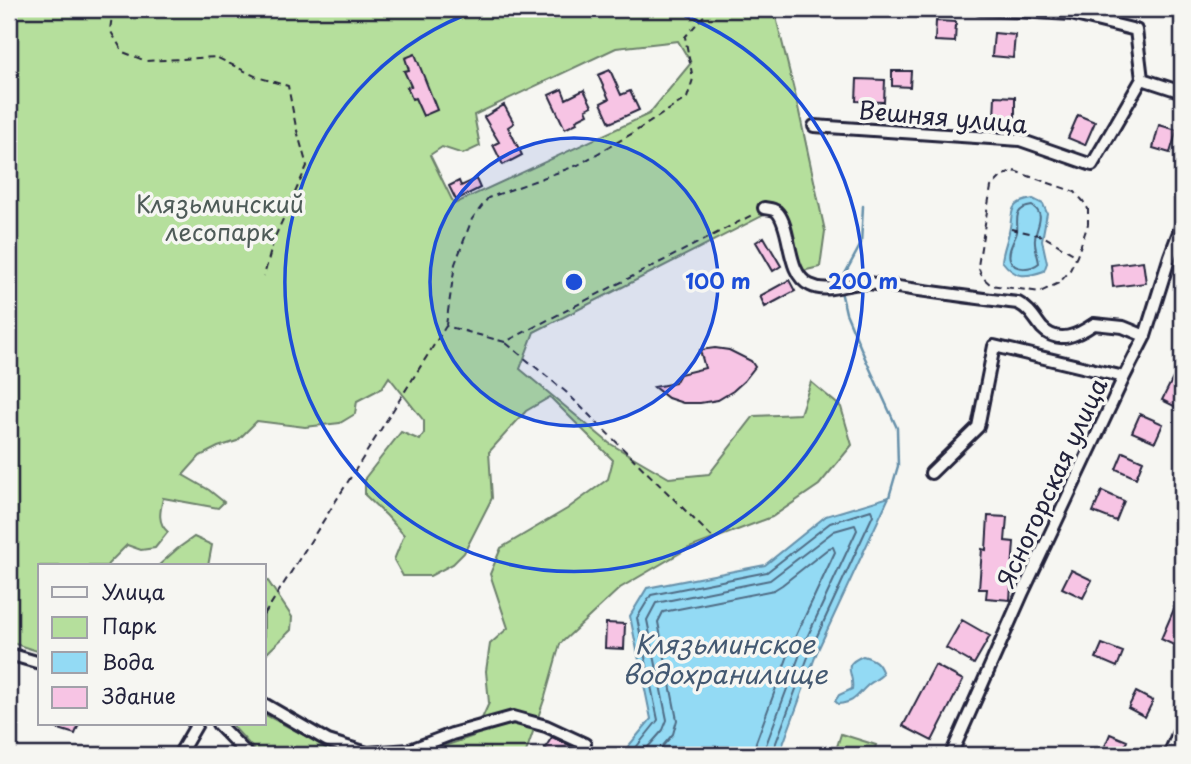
<svg xmlns="http://www.w3.org/2000/svg" width="1191" height="764" font-family="'Playpen Sans',sans-serif">
<rect width="100%" height="100%" fill="#f6f6f2"/>
<filter id="ink" filterUnits="userSpaceOnUse"><feTurbulence type="fractalNoise" baseFrequency=".0143" numOctaves="2"/><feDisplacementMap in="SourceGraphic" scale="14" xChannelSelector="R" yChannelSelector="G"/><feConvolveMatrix kernelMatrix="1 2 1 2 8 2 1 2 1" color-interpolation-filters="sRGB"/></filter>
<g filter="url(#ink)">
<path fill="#b5df9c" stroke="#6c806c" stroke-width="2" fill-rule="evenodd" d="M9,9H774L796,98L825,231L820,267L802,271L786,214L772,211L534,332L520,369L609,443L669,478L709,474L754,416L800,414L811,382L841,407L852,445L819,485L772,517L687,549L620,588L560,644L545,697L525,755H406L430,751L474,736L489,703L486,671L490,644L508,628L490,574L501,548L567,509L608,479L613,460L550,397L526,411L489,452L492,498L464,553L453,564L430,576H403L394,560L404,535L387,516L365,495V478L401,432L420,440L424,433V421L389,377L382,388L357,401L355,414L340,423L305,427L257,421L237,441L218,447L200,456L183,475L209,490L224,502L218,508L163,498C160,511 157,523 168,532L155,548L141,550L127,545L108,564L107,566H40V652L9,642ZM678,41L691,63L649,114L454,204L430,155L442,147L463,154L480,146L474,115L616,48Z
M194,537L212,545L208,566H158L177,549Z
M268,581L292,617L291,630L264,656V582Z
M264,714L321,744L362,755H259L231,724H264Z
M841,734L876,745L873,755H842L835,753Z"/>
<path fill="#93daf4" stroke="#6690aa" stroke-width="2" d="M1033,199L1043,204L1047,213L1042,240L1047,263L1044,271C1024,278 1015,278 1002,261C1003,250 1007,242 1009,232C1014,213 1006,203 1033,199Z
M889,497L817,652L781,750L780,755H621L651,719L630,616L647,588L765,565L826,516Z
M863,656C874,659 879,662 883,674C878,679 873,681 868,685C856,696 856,702 838,704L835,701L839,695L852,689C855,672 839,666 863,656Z"/>
<g fill="none" stroke-linecap="round" stroke-linejoin="round">
<path stroke="#4f6c85" stroke-width="2" d="M1032,206C1047,215 1036,226 1035,239C1034,247 1038,255 1039,263C1032,269 1014,272 1010,259C1007,250 1015,240 1017,232C1018,226 1016,220 1018,214C1021,208 1026,207 1032,206Z
M630,755L658,720L637,618L651,595L767,572L830,523L871,510L873,515L811,649L774,748V755
M641,755L663,730L667,720L647,620L656,603L770,580L834,531L855,525L857,530L803,646L766,745L765,755
M655,755L673,734L677,720L658,622L663,612L774,590L782,585L829,548L833,547L835,552L793,642L756,742L754,755"/>
<path stroke="#6690aa" stroke-width="2.5" d="M841,281L861,244L863,206
M841,291L846,313L865,358L897,428L898,466L889,497"/>
</g>
<path fill="#f7c4e4" stroke="#22223b" stroke-width="2" d="M936,21L956,22L955,42L935,41Z
M994,33L1015,35L1013,58L992,56Z
M415,54L437,110L423,116L415,98L412,99L407,87L411,86L404,71L409,70L405,58Z
M610,70L621,95L630,91L639,110L610,123L601,103L609,99L598,75Z
M892,71H911L910,87L892,86Z
M857,79L885,80L884,102L856,101Z
M562,89L566,99L584,90L592,106L586,109L588,114L576,120L577,123L565,129L549,95Z
M995,96L1015,97V119H994Z
M504,105L514,123L508,127L522,155L503,165L493,145L499,142L484,117Z
M1078,115L1095,122L1085,145L1068,138Z
M1159,125L1177,130L1170,153L1153,148Z
M476,179L480,188L456,200L449,186L459,181L461,186Z
M764,237L781,266L773,271L756,242Z
M1143,261L1146,283L1113,287L1111,265Z
M789,280L795,291L765,307L760,296Z
M715,348L729,350L751,361L755,367L744,381L733,391L718,400L700,403H683L668,398L654,387L675,383L680,374L705,368L700,350Z
M1173,378L1182,382V410L1162,400Z
M1140,414L1163,424L1155,442L1132,432Z
M1123,452L1143,461L1136,478L1116,469Z
M1102,491L1124,501L1116,521L1093,512Z
M988,516L1007,517L1005,541L1014,542L1010,600L986,598L987,589H979L982,549L986,550Z
M1071,570L1092,580L1083,598L1062,588Z
M1174,609L1182,612V643L1180,648L1161,639Z
M962,620L990,636L974,664L946,648Z
M606,623L625,624L624,649L605,648Z
M1102,644L1123,652L1117,667L1096,658Z
M935,665L963,680L932,741L903,726Z
M1136,692L1153,701L1145,717L1128,708Z
M49,724H79L75,734L49,726Z
M1110,734L1127,741L1121,755H1114L1103,751Z
M552,737L577,749L573,755H550L552,753L545,748Z"/>
<g fill="none" stroke-linecap="round" stroke-linejoin="round">
<defs>
<path id="minor" d="M980,9L1071,14L1136,30L1142,79
M1142,79L1182,92
M814,126L1020,140L1092,165L1142,79
M764,208C770,209 775,209 778,213C792,230 786,274 810,285C828,294 845,283 863,283C879,283 896,287 911,289C947,294 982,299 1018,303C1030,309 1034,318 1042,328C1058,345 1078,335 1094,324L1123,327L1145,336
M931,473L978,427L994,346L1124,377
M9,654L40,663
M264,704L328,741L367,753L410,750L452,734L513,717L546,726L585,744
M218,724L248,755
M179,755L197,724
M951,755L1023,592L1124,377L1145,336L1170,256L1182,224
M1169,755L1182,725"/>
</defs>
<use href="#minor" stroke="#22223b" stroke-width="16"/>
<path stroke="#22223b" stroke-width="2" stroke-dasharray="7 5" stroke-linecap="butt" d="M113,9L110,30L123,52L146,61L216,57L257,77L288,86L296,127L307,166L274,239L264,276
M1014,171L1075,192L1083,201L1088,209V224L1077,256L1069,272L1059,283L1040,292L991,285L982,277L978,266L991,187L1002,176Z
M1011,229L1043,236L1077,256
M446,325L455,264L472,219L488,198L578,165L633,133L687,98L693,79L685,37L710,9
M506,343L566,392L714,539
M264,615L446,326L505,342L754,214"/>
<use href="#minor" stroke="#f6f6f2" stroke-width="10"/>
</g>
</g>
<circle cx="574" cy="282" r="144" fill="#1d4ed8" fill-opacity=".12"/>
<g fill="none" stroke="#1d4ed8" stroke-width="3.5">
<circle cx="574" cy="282" r="144"/>
<path d="M670 10A289 289 0 1 1 478 10"/>
</g>
<g text-anchor="middle" dominant-baseline="central" stroke-width="7" stroke-linejoin="round" paint-order="stroke">
<g font-size="24" fill="#22223b" stroke="#f6f6f2">
<text transform="translate(943 116) rotate(5)">Вешняя улица</text>
<text transform="translate(1051 482) rotate(-65)">Ясногорская улица</text>
</g>
<g font-size="24" fill="#4e5b58" stroke="#f6f6f2">
<text x="220" y="203">Клязьминский<tspan x="220" dy="28">лесопарк</tspan></text>
</g>
<g font-size="26" font-style="italic" fill="#445972" stroke="#f6f6f2">
<text x="725" y="643">Клязьминское<tspan x="725" dy="30">водохранилище</tspan></text>
</g>
</g>
<circle cx="574" cy="282" r="10" fill="#1d4ed8" stroke="#f6f6f2" stroke-width="3.5"/>
<g font-size="21" text-anchor="middle" font-weight="bold" fill="#1d4ed8" stroke="#f6f6f2" stroke-width="7" stroke-linejoin="round" paint-order="stroke">
<text x="718" y="289">100 m</text>
<text x="863" y="289">200 m</text>
</g>
<rect width="1191" height="764" fill="none" stroke="#f6f6f2" stroke-width="35"/>
<rect x="18" y="18" width="1156" height="729" fill="none" stroke="#22223b" stroke-width="2.5" filter="url(#ink)"/>
<rect x="38" y="564" width="228" height="161" fill="#f6f6f2" stroke="#a1a1a9" stroke-width="2"/>
<rect x="52" y="587" width="35" height="10" fill="#f6f6f2" stroke="#a1a1a9" stroke-width="2"/>
<text x="102" y="600" font-size="21" fill="#22223b">Улица</text>
<rect x="52" y="617" width="35" height="21" fill="#b5df9c" stroke="#a1a1a9" stroke-width="2"/>
<text x="102" y="634" font-size="21" fill="#22223b">Парк</text>
<rect x="52" y="652" width="35" height="21" fill="#93daf4" stroke="#a1a1a9" stroke-width="2"/>
<text x="102" y="670" font-size="21" fill="#22223b">Вода</text>
<rect x="52" y="687" width="35" height="21" fill="#f7c4e4" stroke="#a1a1a9" stroke-width="2"/>
<text x="102" y="704" font-size="21" fill="#22223b">Здание</text>
</svg>
